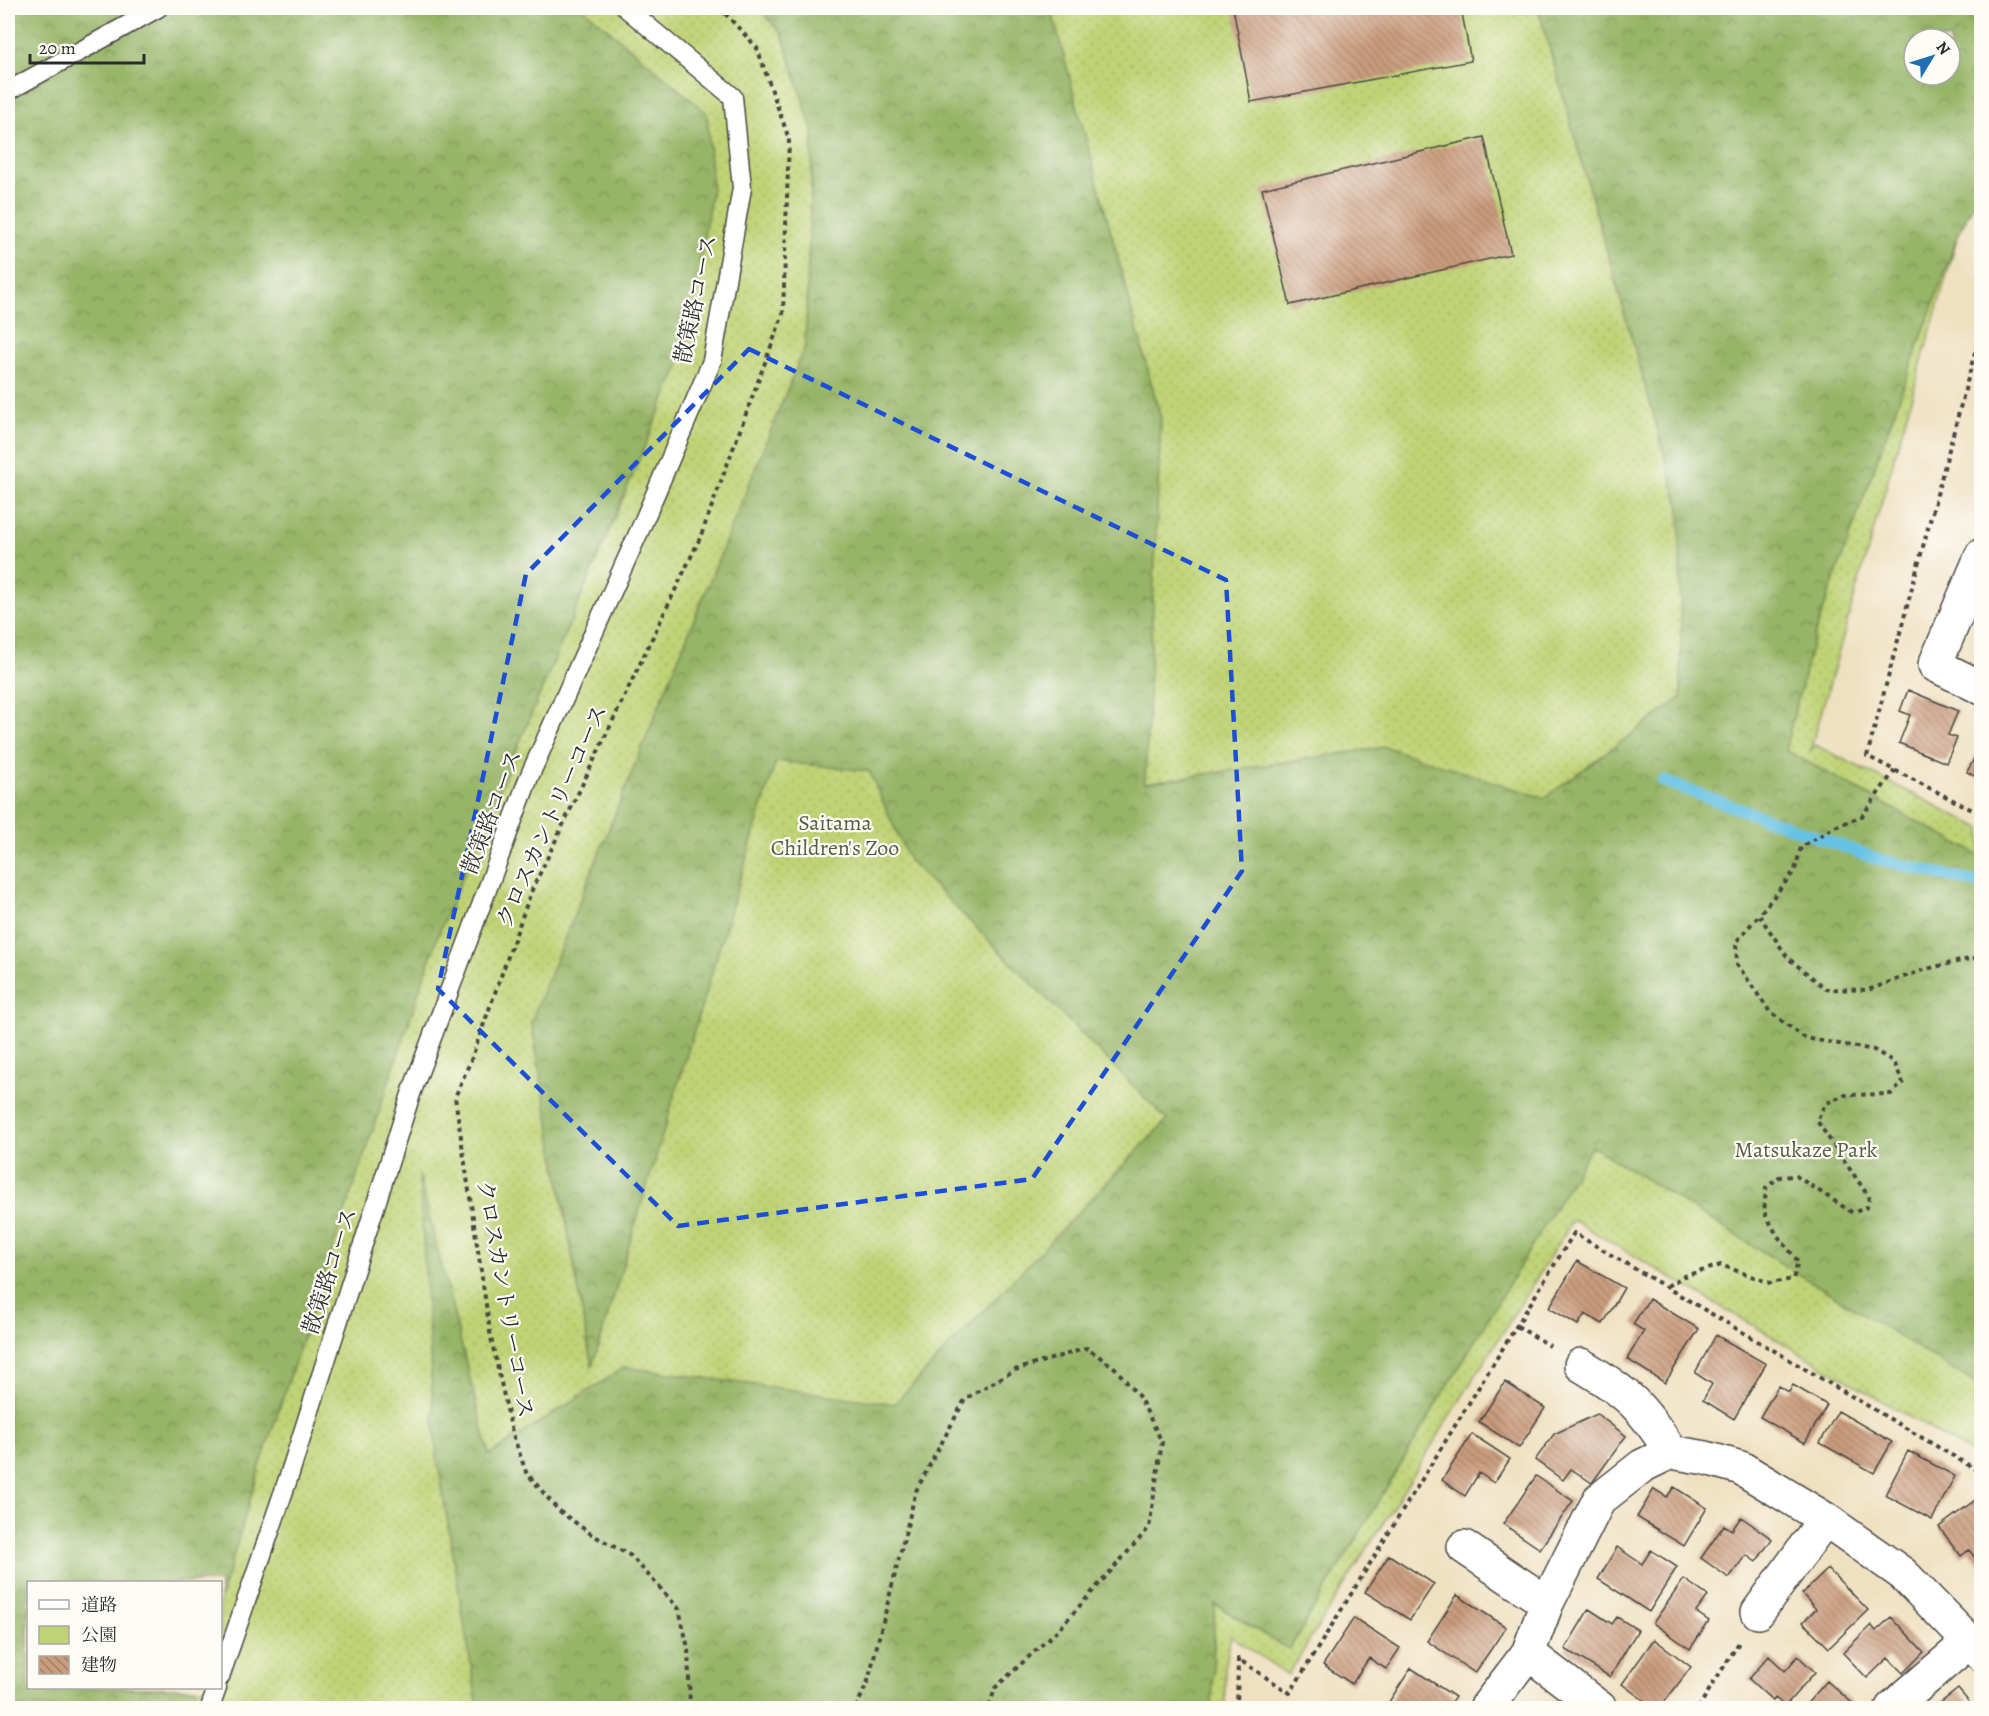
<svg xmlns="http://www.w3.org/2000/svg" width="1989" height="1716" font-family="Alegreya,'Noto Serif JP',serif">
<defs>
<pattern id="green-dots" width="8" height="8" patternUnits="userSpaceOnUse" patternTransform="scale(1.5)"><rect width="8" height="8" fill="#bfd376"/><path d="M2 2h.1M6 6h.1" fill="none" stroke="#a4b566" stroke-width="1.8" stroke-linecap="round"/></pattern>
<pattern id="forest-crowns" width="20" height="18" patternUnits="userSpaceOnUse" patternTransform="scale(1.5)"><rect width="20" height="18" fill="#97b567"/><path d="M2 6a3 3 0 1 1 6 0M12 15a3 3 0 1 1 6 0" fill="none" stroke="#7b9355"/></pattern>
<pattern id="building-back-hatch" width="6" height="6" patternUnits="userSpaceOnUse" patternTransform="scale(1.5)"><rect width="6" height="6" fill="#ca9c7e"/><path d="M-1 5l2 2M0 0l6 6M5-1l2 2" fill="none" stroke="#a47f67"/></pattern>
</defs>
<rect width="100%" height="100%" fill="#fdfcf7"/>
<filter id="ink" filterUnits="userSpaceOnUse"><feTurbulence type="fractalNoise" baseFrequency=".0167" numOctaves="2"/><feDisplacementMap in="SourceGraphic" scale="12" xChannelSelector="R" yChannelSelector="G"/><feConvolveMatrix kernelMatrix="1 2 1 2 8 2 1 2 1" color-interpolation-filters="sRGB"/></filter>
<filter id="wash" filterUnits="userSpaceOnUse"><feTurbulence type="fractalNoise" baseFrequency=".008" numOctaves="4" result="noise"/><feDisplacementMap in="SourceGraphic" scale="24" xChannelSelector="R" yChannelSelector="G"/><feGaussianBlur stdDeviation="1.35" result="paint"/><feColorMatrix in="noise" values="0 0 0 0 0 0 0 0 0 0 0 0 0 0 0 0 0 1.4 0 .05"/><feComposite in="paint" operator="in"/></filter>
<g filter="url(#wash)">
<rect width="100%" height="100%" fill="#efe0c0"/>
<path fill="url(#green-dots)" stroke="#757f50" stroke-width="1.5" fill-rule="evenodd" d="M8,8H1981V189L1959,232L1810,752L1815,745L1981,828V1459L1573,1220L1288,1675L1231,1636L1225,1668V1708H8ZM1914,39H1950V75H1914ZM28,1582H220V1688H28Z"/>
<path fill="url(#forest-crowns)" stroke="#617049" stroke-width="1.5" fill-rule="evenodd" d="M8,8H583L707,113L712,189L685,351L438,935L261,1463L221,1597L220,1582H28V1688H195L199,1708H8Z
M758,8H1051L1161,419L1145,783L1385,747L1544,798L1681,698L1680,509L1538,8H1981V189L1959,232L1814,636L1785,750L1981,856V1387L1592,1146L1289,1650L1215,1604L1212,1708H478L436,1451L419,1175L489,1455L625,1367L894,1404L1167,1120L909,860L869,771L776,761L592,1367L531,1021L805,346L813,132L782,34ZM1914,39H1950V75H1914Z"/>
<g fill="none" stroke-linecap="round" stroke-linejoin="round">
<path stroke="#66c2e4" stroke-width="12" d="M1663,781L1877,859L1982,884"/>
</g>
<g id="blocks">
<path fill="url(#building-back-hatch)" d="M1233,8H1461L1471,61L1251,102Z
M1484,137L1511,254L1290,305L1262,189Z
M1908,690L1958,711L1948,735L1957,738L1946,763L1899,743L1910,715L1900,711Z
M1982,744V780L1967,772Z
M1577,1261L1624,1288L1603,1324L1585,1314L1578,1325L1549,1308Z
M1649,1299L1699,1329L1665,1383L1627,1359L1644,1331L1633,1324Z
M1716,1335L1766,1364L1734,1419L1703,1400L1712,1384L1695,1373Z
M1505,1382L1545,1408L1519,1448L1479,1422Z
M1793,1385L1827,1405L1805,1443L1760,1417L1778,1386L1789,1392Z
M1838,1411L1892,1442L1874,1473L1820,1443Z
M1597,1414L1626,1436L1592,1483L1571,1469L1563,1480L1535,1460L1554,1434Z
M1472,1434L1510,1459L1494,1483L1479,1473L1465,1496L1442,1480Z
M1908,1451L1955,1476L1932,1520L1885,1495Z
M1536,1476L1573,1501L1540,1549L1503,1524Z
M1674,1487L1707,1508L1684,1546L1637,1517L1654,1489L1667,1497Z
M1982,1495V1567L1969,1550L1961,1556L1939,1527Z
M1741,1517L1772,1539L1756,1562L1746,1555L1729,1578L1701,1558L1724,1525L1732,1530Z
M1617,1547L1642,1564L1651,1550L1677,1567L1649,1612L1598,1579Z
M1389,1555L1434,1584L1410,1620L1365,1592Z
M1828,1569L1868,1610L1829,1648L1803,1622L1816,1609L1802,1594Z
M1684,1579L1708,1596L1696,1612L1709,1621L1690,1649L1653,1623Z
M1457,1595L1506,1627L1475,1673L1427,1641Z
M1589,1609L1612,1624L1617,1617L1638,1630L1610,1677L1565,1649Z
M1891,1617L1924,1652L1903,1673L1888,1658L1867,1678L1843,1653L1871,1625L1876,1631Z
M1354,1618L1400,1648L1386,1669L1369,1658L1352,1684L1323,1665Z
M1654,1639L1691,1667L1660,1708H1654L1622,1684Z
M1769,1656L1785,1671L1798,1656L1815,1672L1785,1706L1775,1698L1773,1701L1749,1679Z
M1411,1668L1455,1697L1448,1708H1385Z
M1827,1681L1852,1703L1847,1708H1803Z
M1958,1689L1974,1708H1934Z"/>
</g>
</g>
<g filter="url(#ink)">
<use href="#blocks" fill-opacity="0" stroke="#484641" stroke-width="1.5"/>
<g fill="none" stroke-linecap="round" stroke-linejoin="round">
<defs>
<path id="service" d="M8,91L158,8
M220,1677L289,1476L412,1091L529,777L642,525L712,361L742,188L733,97L626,8
M210,1708L217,1688"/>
<path id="minor" d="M1982,555L1935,665L1982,688
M1581,1365C1628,1393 1642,1406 1671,1452
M1464,1547L1547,1603
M1758,1612L1825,1519
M1528,1653L1600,1708
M1486,1708L1528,1653L1547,1603L1599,1500L1642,1466L1671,1452L1706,1458L1741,1468L1825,1519L1903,1574L1982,1655
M1892,1708L1970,1641"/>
</defs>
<use href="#service" stroke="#484641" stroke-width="21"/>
<use href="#minor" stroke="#484641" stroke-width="36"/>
<path stroke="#484641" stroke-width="4" stroke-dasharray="4.5 4.5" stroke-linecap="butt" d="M1982,326L1867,756L1982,815
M1895,770L1862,816L1835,827L1801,847L1795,870L1759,915L1788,958L1826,989L1868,990L1926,969L1982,956
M1667,1286L1684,1276L1721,1265L1770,1283L1793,1279L1798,1261L1777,1235L1764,1212L1766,1188L1779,1177L1796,1176L1853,1213L1867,1207L1869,1197L1817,1121L1825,1104L1844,1095L1891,1094L1903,1083L1894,1062L1874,1050L1805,1038L1770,1012L1737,964L1736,942L1759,915
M1517,1326L1550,1346
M690,1708L688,1648L679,1609L631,1556L591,1534L558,1510L526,1472L512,1432L491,1338L455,1097L471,1060L531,892L700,538L783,314L789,139L757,48L720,8
M856,1708L868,1681L916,1491L965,1399L1015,1370L1087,1348L1115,1368L1140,1398L1162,1442L1149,1528L1060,1628L995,1688L989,1708
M1237,1708L1238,1659L1290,1693L1574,1233L1982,1473
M1698,1708L1740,1641"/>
<use href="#service" stroke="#fff" stroke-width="18"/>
<use href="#minor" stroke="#fff" stroke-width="33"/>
</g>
</g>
<path fill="none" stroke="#1d4ed8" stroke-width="4.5" stroke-dasharray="12 8" stroke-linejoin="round" d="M749,349L1226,580L1242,871L1032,1179L678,1226L438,989L526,574Z"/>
<g text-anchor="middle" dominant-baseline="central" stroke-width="4.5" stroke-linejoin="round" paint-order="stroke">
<g font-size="22" fill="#2b2b2b" stroke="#fdfcf7">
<text transform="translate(696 299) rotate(-78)">散策路コース</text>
<text transform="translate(492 812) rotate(-69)">散策路コース</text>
<text transform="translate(552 816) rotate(-66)">クロスカントリーコース</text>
<text transform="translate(330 1271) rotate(-72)">散策路コース</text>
<text transform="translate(505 1299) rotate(80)">クロスカントリーコース</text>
</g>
<g font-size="22" fill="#575d42" stroke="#fdfcf7">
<text x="835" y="823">Saitama<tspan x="835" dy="25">Children's Zoo</tspan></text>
<text x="1806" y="1150">Matsukaze Park</text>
</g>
</g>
<rect width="1989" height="1716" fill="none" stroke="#fdfcf7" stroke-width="30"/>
<rect x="27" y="1581" width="195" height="108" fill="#fdfcf7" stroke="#a9a8a5" stroke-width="1.5"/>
<rect x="39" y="1600" width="30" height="9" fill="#ffffff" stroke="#a9a8a5" stroke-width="1.5"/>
<text x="81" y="1611" font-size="18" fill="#2b2b2b">道路</text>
<rect x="39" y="1626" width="30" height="18" fill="#bfd376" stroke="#a9a8a5" stroke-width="1.5"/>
<text x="81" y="1641" font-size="18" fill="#2b2b2b">公園</text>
<rect x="39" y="1656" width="30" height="18" fill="url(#building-back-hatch)" stroke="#a9a8a5" stroke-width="1.5"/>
<text x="81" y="1671" font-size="18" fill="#2b2b2b">建物</text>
<g transform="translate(1932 57) rotate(52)"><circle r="28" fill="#fdfcf7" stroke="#a9a8a5" stroke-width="1.5"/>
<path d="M0-4.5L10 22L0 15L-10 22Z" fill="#1f6fb2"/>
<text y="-9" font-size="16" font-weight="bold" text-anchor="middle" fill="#2b2b2b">N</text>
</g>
<path d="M30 54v9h114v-9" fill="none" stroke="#2b2b2b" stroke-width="3"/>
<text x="39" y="54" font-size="18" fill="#2b2b2b" stroke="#fdfcf7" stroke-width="4.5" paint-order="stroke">20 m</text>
</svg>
